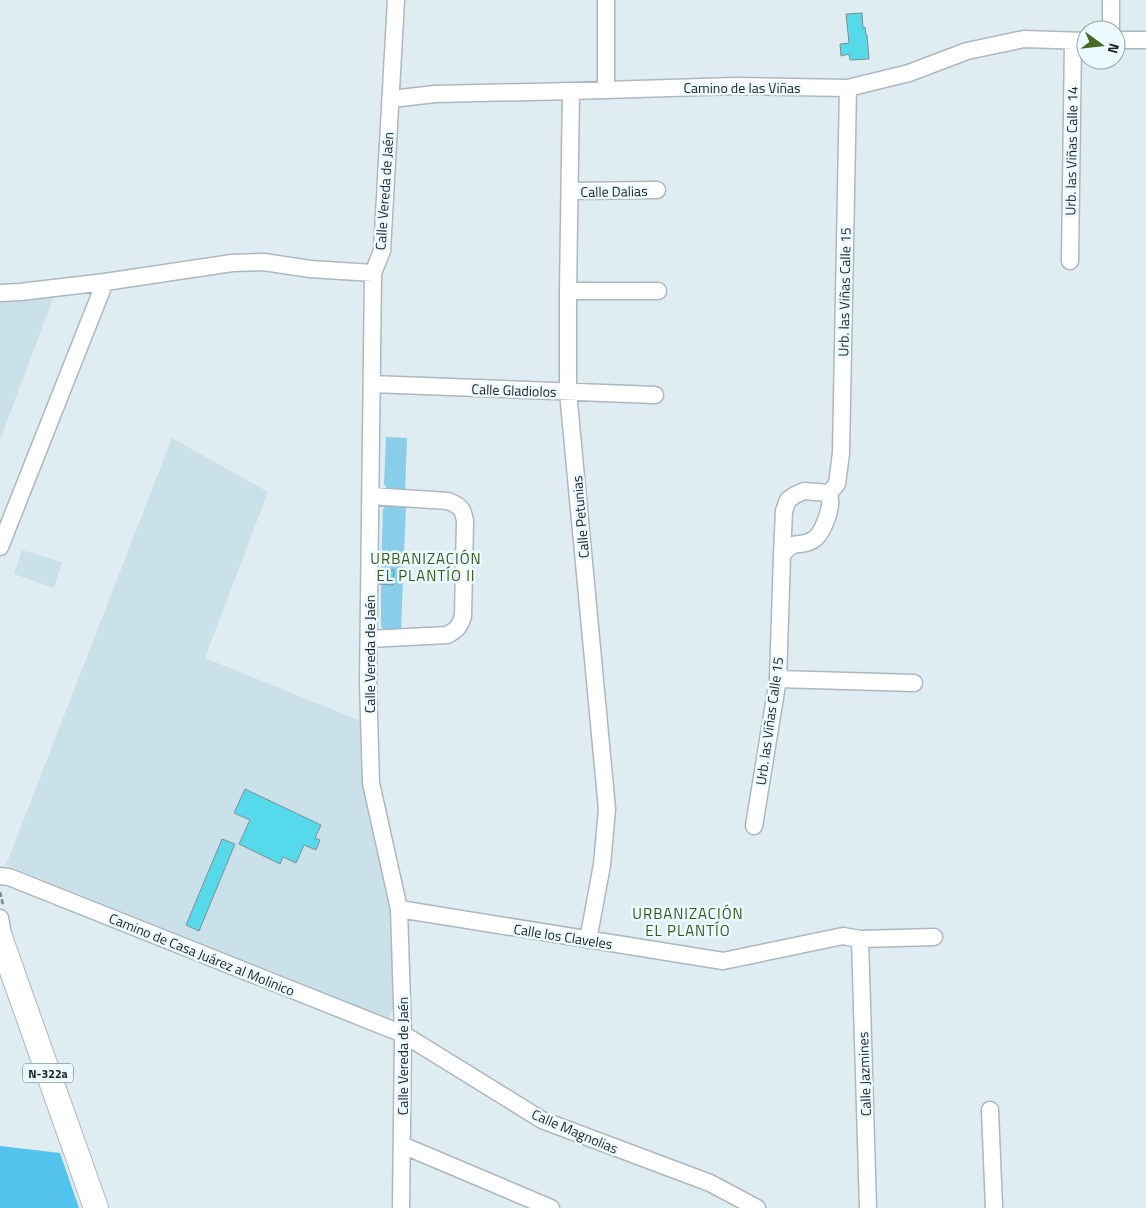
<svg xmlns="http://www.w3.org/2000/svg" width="1146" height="1208" font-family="'Titillium Web',sans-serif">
<rect width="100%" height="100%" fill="#dfecf1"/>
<path fill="#cbe1ea" d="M56,291L0,440V296Z
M172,438L268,492L205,658L361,721L392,918L394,1007L388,1019L6,865Z
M22,550L62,562L54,588L14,574Z"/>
<path fill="#88cdea" d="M386,437L407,438L405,491L388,490L384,484Z
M388,503L406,504L401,630L385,631L381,626V584L393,585L394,571L381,570L383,509Z"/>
<path fill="#52c3ec" d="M0,1146L60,1153L79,1208H0Z"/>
<path fill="#54daeb" stroke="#818f91" d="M862,13L863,28L865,27L866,35H867L869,59L850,60L849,54L841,56L840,44L849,43L846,14Z
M379,570H394L393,585L379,584Z
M245,789L321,825L315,838L320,840L316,850L304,845L296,863L283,857L280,864L239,844L250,820L234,813Z
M222,839L235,844L199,931L186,925Z"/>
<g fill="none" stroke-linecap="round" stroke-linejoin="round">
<defs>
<path id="minor" d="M396,0L382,251L373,273L368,682L371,783L399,909L403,1034L401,1208
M606,0V90
M1111,0V30
M1116,40H1146
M571,91L568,291V392L607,809L602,865L588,940
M391,99L435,94L571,91L736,86L848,88L909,73L967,51L1024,39L1086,41
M570,191L657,190
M1070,261L1073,41
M568,291H658
M0,293L20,292L105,282L232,263L264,262L310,269L373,273
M372,384L655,395
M0,547L105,282
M782,555L784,511L788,500L795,495L804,491L829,493
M369,639L447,635C457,630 460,626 463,616L465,521C463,508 460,506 448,501L371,496
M778,679L914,683
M754,826L778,679L782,555C796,537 798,549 813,540C822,535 829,514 830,505C831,501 829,496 829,493L837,484L841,453L848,88
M0,876L9,877L403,1034L542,1120L710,1183L757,1208
M399,909L723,961L843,936L860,939L934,937
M0,918L5,946
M860,939L868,1208
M990,1110L994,1208
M402,1145L551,1208"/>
<path id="highway" d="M0,937L96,1208"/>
</defs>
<use href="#minor" stroke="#acb8be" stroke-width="19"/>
<use href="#highway" stroke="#acb8be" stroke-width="26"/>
<path stroke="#7e878b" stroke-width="2.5" stroke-dasharray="5 2.5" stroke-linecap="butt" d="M0,892L3,905"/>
<use href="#minor" stroke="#fff" stroke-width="16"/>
<use href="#highway" stroke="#fff" stroke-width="24"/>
</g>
<g text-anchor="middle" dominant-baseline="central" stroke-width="5" stroke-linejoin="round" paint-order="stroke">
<rect fill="#ecf9ff" stroke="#5c6266" stroke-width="1" x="23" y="1063.5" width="50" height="19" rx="4"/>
<g font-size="12" font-weight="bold" fill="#1e2225">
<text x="48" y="1073">N-322a</text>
</g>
<g font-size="14" fill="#1e2225" stroke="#ecf9ff">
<text x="742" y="87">Camino de las Viñas</text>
<text transform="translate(1071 151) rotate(-89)">Urb. las Viñas Calle 14</text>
<text transform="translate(384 191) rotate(-86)">Calle Vereda de Jaén</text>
<text transform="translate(614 191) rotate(-1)">Calle Dalias</text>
<text transform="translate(844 292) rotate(-89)">Urb. las Viñas Calle 15</text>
<text transform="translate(514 390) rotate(2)">Calle Gladiolos</text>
<text transform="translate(580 517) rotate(-95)">Calle Petunias</text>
<text transform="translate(369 654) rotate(-90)">Calle Vereda de Jaén</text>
<text transform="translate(769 721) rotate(-82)">Urb. las Viñas Calle 15</text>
<text transform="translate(563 936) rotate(9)">Calle los Claveles</text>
<text transform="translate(202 954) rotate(22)">Camino de Casa Juárez al Molinico</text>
<text transform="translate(402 1056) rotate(-90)">Calle Vereda de Jaén</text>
<text transform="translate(864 1074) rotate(-92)">Calle Jazmines</text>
<text transform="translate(575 1131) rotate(23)">Calle Magnolias</text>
</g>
<g font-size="15" letter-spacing="1" fill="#385a19" stroke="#ecf9ff">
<text x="426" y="558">URBANIZACIÓN<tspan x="426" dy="17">EL PLANTÍO II</tspan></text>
<text x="688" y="913">URBANIZACIÓN<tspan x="688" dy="17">EL PLANTÍO</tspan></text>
</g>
</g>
<g transform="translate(1101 45) rotate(105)"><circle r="24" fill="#ecf9ff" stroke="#9aa3a8"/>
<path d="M0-4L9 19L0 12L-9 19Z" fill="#456a24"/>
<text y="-8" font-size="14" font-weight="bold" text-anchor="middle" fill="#1e2225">N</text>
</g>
</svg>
